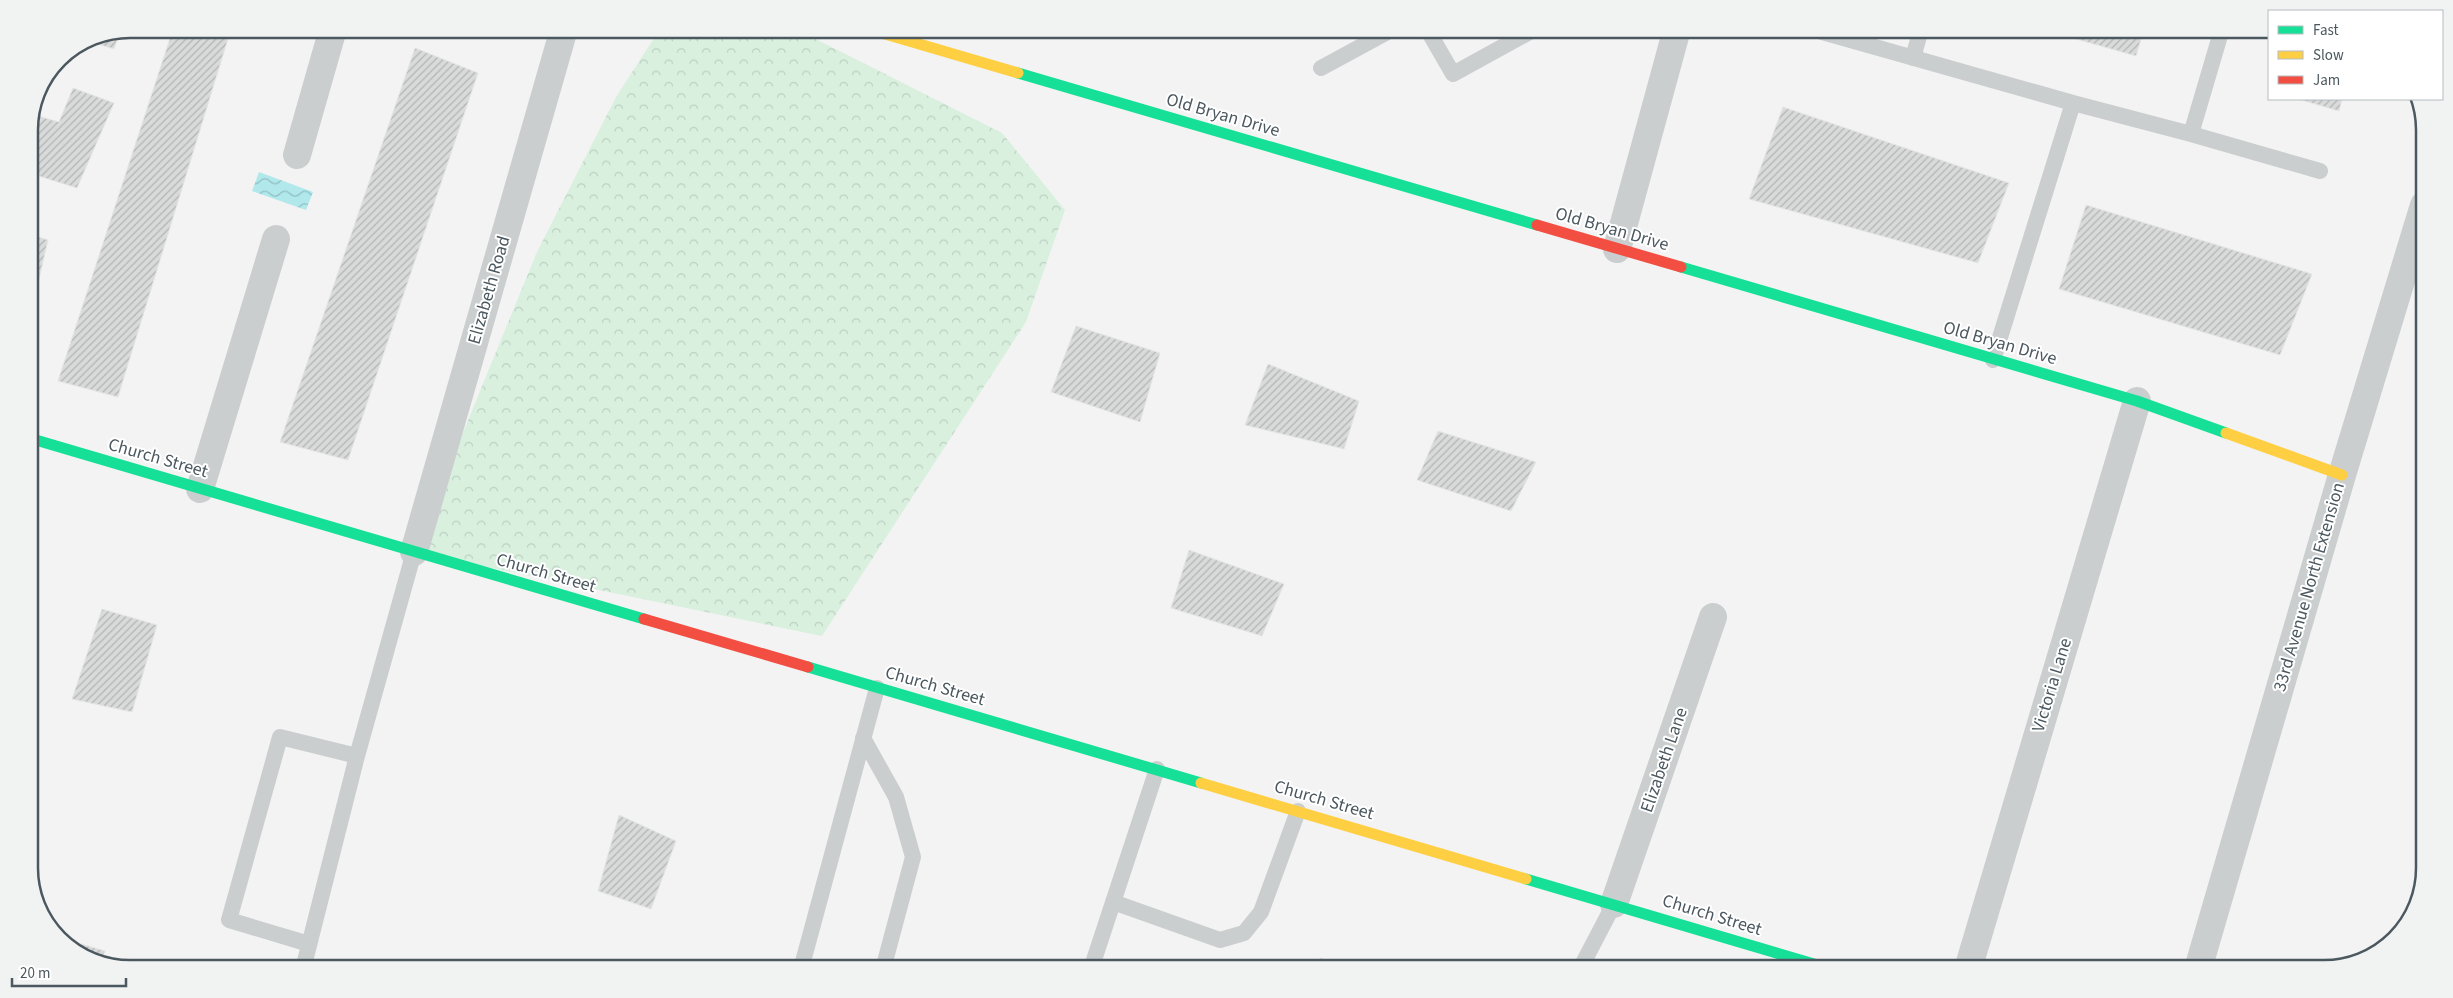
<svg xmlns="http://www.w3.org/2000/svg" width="2453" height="998" font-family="'Source Sans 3',sans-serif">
<defs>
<pattern id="forest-crowns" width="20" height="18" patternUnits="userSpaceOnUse" patternTransform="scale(1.25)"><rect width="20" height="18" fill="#d9f0df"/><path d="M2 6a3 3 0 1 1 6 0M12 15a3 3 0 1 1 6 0" fill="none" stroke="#bcd0c2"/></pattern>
<pattern id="water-waves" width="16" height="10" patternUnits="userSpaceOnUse" patternTransform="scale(1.25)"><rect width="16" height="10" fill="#b0e8eb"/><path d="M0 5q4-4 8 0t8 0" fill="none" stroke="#91bfc2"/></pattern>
<pattern id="building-hatch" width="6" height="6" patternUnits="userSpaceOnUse" patternTransform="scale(1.25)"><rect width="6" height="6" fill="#d9dbdb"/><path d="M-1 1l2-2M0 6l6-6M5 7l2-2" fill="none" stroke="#b2b4b5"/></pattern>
</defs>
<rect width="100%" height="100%" fill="#f3f3f3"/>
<path fill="url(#forest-crowns)" d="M660,29H796L1002,133L1065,210L1026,322L822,636L414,552L537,252L616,97Z"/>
<path fill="url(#water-waves)" d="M259,172L313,192L306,210L252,191Z"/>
<path fill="url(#building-hatch)" stroke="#e5e5e6" d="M173,29H231L118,397L58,381Z
M2056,29H2144L2136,56L2055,33Z
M120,31L114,49L85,40L91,36Z
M415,48L478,73L348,460L280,442Z
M73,88L114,103L77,188L29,173V123L31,114L59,122Z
M2298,99H2342L2339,111Z
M1783,107L2009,183L1978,263L1749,199Z
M2086,205L2312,274L2280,355L2059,289Z
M29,234L48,240L33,305L29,304Z
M1076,326L1160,353L1140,422L1051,392Z
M1268,364L1359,401L1344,449L1245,425Z
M1438,431L1536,462L1511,511L1417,480Z
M1189,550L1284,584L1262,636L1171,608Z
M102,609L157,625L132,712L72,699Z
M619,815L676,841L651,909L598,891Z
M61,938L105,951L100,963L91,962Z
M1320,958L1348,969H1316Z"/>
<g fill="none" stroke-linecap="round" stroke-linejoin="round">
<path stroke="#cbcecf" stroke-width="16" d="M1427,29L1453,74L1535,29
M1815,30L2073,103L1993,360
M1913,58L1921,29
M1321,68L1393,29
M2073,103L2191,134L2222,29
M2191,134L2320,171
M863,738L896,797L913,857L883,969
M1113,902L1220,940L1244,933L1261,912L1298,811
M309,944L229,920L280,737L357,756
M303,969L357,756L414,552
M801,969L877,688
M1091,969L1157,769
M1580,969L1614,904"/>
<path stroke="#cbcecf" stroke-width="28" d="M297,155L333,29
M1617,249L1677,29
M200,489L276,239
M414,552L564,29
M1614,904L1713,617
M1968,969L2137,401
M2198,969L2342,475L2424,205"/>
<path stroke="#16e098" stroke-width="11" d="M1018,73L1537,225
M1681,267L2137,401L2226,433
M29,438L644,619
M808,667L1201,783
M1526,879L1831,969"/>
<path stroke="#ffcf43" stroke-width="11" d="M868,29L1018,73
M2226,433L2342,475
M1201,783L1526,879"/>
<path stroke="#f24e42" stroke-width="11" d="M1537,225L1681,267
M644,619L808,667"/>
</g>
<g text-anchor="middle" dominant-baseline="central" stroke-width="4" stroke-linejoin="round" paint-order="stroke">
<g font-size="18" fill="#4b585f" stroke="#fff">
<text transform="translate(1223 115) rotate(16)">Old Bryan Drive</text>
<text transform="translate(1612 229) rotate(16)">Old Bryan Drive</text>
<text transform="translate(489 290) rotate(-74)">Elizabeth Road</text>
<text transform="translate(2000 343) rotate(16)">Old Bryan Drive</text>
<text transform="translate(158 458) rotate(16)">Church Street</text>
<text transform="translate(546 573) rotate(16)">Church Street</text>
<text transform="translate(2309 587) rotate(-74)">33rd Avenue North Extension</text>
<text transform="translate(2052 685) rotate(-73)">Victoria Lane</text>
<text transform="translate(935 686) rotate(16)">Church Street</text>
<text transform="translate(1664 760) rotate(-71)">Elizabeth Lane</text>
<text transform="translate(1324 800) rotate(16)">Church Street</text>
<text transform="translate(1712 915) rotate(17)">Church Street</text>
</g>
</g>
<path d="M0 0H2453V998H0ZM130 38H2324A92 92 0 0 1 2416 130V868A92 92 0 0 1 2324 960H130A92 92 0 0 1 38 868V130A92 92 0 0 1 130 38Z" fill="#f1f2f2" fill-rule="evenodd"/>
<path fill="none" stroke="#4b585f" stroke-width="2.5" d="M130 38H2324A92 92 0 0 1 2416 130V868A92 92 0 0 1 2324 960H130A92 92 0 0 1 38 868V130A92 92 0 0 1 130 38Z"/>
<rect x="2268" y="10" width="175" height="90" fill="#ffffff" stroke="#b7bcbf"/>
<rect x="2278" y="26" width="25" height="8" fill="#16e098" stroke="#b7bcbf"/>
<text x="2313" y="35" font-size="15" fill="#4b585f">Fast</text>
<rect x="2278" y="51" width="25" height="8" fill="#ffcf43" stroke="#b7bcbf"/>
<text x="2313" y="60" font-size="15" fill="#4b585f">Slow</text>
<rect x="2278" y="76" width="25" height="8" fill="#f24e42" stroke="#b7bcbf"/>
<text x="2313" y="85" font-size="15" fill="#4b585f">Jam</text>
<path d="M12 978v8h114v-8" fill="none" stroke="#4b585f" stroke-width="2.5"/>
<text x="20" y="978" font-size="15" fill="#4b585f" stroke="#ffffff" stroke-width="4" paint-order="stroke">20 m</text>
</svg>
